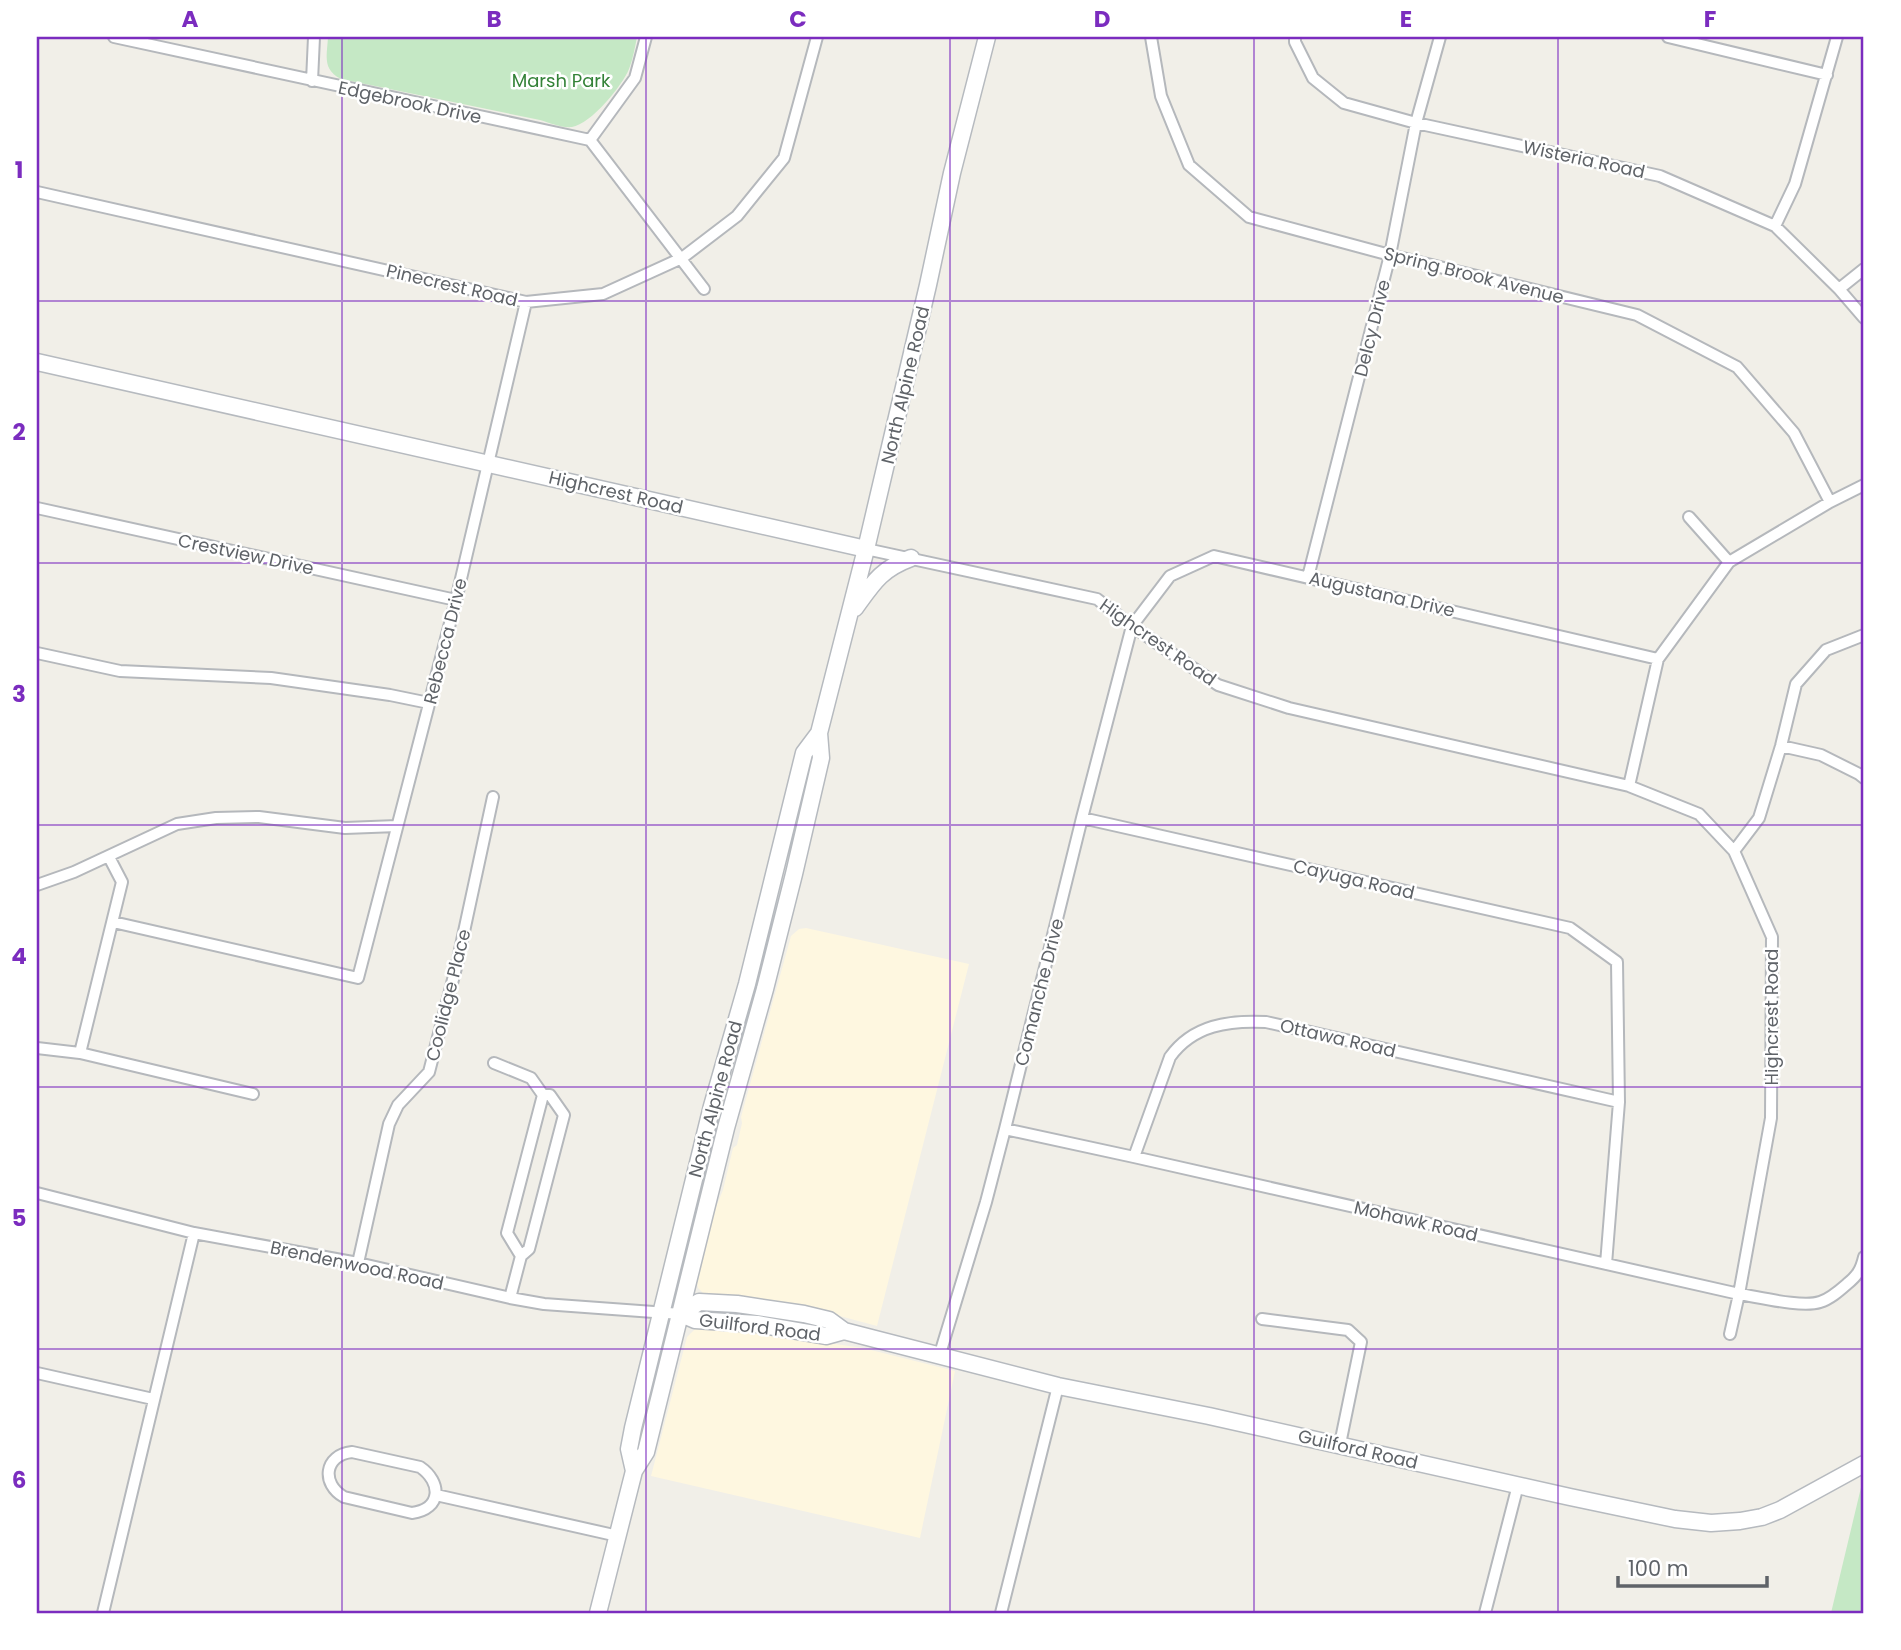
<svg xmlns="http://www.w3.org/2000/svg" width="1901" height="1650" font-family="Poppins,sans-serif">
<rect width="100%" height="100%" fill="#f1efe8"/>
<path fill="#fef7e0" d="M806,928L969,964L877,1326L832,1314L706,1296L698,1288L696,1279L711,1219L723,1190L733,1148L737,1145L742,1123L741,1117L791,936L799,929Z
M704,1325L863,1348L955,1371L920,1538L651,1476L687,1337L696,1328Z"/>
<path fill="#c5e8c5" d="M328,37H637C635,47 633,59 629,69C622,86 591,124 572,127C561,128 550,123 540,120L341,79C322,69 327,56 328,37Z
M1864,1474V1613H1831L1864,1475Z"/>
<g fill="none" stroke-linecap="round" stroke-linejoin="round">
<defs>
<path id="street" d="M114,37L590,140
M1151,37L1161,96L1189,165L1249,217L1390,255L1637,315L1737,367L1794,433L1830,502
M1295,37V42L1313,78L1344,103L1416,123L1660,176L1775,226L1839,289L1864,318
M1668,37L1827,75
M312,81L314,37
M590,140L704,289
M590,140L635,78L646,37
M37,192L526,302L603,294L682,258L737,216L784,158L817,37
M1775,226L1795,184L1837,37
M1839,289L1864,269
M37,508L456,600
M1689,517L1729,562
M866,549L1097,599L1132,626L1218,685L1289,708L1629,786L1699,814L1734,851L1772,937L1771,1118L1739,1294L1730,1334
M1308,577L1390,255L1416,123L1440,37
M37,653L120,671L271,678L390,695L429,703
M1781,746L1821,755L1859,774L1864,778
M1629,786L1658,659L1729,562L1830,502L1864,485
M1082,818L1570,928L1617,962L1619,1102L1606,1264
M1734,851L1759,818L1781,746L1796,684L1826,650L1864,635
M37,885L74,872L177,824L216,818L259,817L345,828L397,826
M113,922L358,978L456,600L526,302
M37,1048L80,1053L253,1094
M80,1053L122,882L109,857
M494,1063L531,1078L543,1095
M1005,1129L1134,1157L1739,1294C1759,1297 1802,1308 1820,1302C1830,1299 1839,1291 1847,1284C1857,1276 1861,1270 1864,1257
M1134,1157L1170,1057C1193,1025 1229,1020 1266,1022L1619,1102
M37,1193L194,1233L358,1263L510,1298L544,1304L681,1314
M358,1263L389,1124L398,1105L429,1072L457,964L493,797
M510,1298L521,1256L529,1249L564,1115L550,1095H543L507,1233L521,1256
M1262,1319L1348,1330L1361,1342L1340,1444
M939,1357L986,1202L1005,1129L1082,818L1132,626L1170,576L1214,556L1658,659
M37,1373L153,1399
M352,1452L420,1467C442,1482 442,1509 412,1513L344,1497C321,1484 324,1455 352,1452Z
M436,1495L618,1536
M103,1613L194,1233
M1001,1613L1058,1386
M1485,1613L1518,1485"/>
<path id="secondary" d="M37,362L866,549
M855,608C873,583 881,569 911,558
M681,1314L699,1302L737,1304L804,1314L829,1320L844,1331L1058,1386L1209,1416L1570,1497L1675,1519L1711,1523L1740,1521L1762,1517L1780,1510L1864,1464
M681,1314L695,1320L757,1324L826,1336L844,1331
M634,1471L629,1449L633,1428L712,1106L747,984L804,753L819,733
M598,1613L634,1471L646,1452L726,1128L765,989L794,874L821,758L819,733L866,549L928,285L952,173L987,37"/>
</defs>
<use href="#street" stroke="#b5b8bc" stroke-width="14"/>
<use href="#secondary" stroke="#b6babf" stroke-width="19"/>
<use href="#street" stroke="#fff" stroke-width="10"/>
<use href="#secondary" stroke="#fff" stroke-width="16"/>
</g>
<path fill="none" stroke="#7b2cbf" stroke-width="2" stroke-opacity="0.55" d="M342,37V1613M646,37V1613M950,37V1613M1254,37V1613M1558,37V1613M37,301H1864M37,563H1864M37,825H1864M37,1087H1864M37,1349H1864"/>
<g text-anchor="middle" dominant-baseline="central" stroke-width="5" stroke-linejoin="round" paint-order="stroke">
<g font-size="18" fill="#348238" stroke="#fff">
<text x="561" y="80">Marsh Park</text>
</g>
<g font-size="18" fill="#5f6368" stroke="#fff">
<text transform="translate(410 102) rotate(12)">Edgebrook Drive</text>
<text transform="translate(1584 159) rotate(12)">Wisteria Road</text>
<text transform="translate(1474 275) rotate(14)">Spring Brook Avenue</text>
<text transform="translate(452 285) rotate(13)">Pinecrest Road</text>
<text transform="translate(1372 328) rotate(-76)">Delcy Drive</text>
<text transform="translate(905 385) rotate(-77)">North Alpine Road</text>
<text transform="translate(616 492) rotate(13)">Highcrest Road</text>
<text transform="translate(246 554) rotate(12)">Crestview Drive</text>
<text transform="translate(1382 594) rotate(13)">Augustana Drive</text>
<text transform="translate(445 641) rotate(-76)">Rebecca Drive</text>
<text transform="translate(1158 642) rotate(35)">Highcrest Road</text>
<text transform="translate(1354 879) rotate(13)">Cayuga Road</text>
<text transform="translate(1039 992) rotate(-76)">Comanche Drive</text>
<text transform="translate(448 995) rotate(-76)">Coolidge Place</text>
<text transform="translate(1771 1017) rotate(-90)">Highcrest Road</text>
<text transform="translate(1338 1038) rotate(13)">Ottawa Road</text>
<text transform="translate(715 1099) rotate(-75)">North Alpine Road</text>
<text transform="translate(1416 1221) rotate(13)">Mohawk Road</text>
<text transform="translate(357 1265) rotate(12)">Brendenwood Road</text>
<text transform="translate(760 1327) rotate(7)">Guilford Road</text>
<text transform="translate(1358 1449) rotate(13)">Guilford Road</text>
</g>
</g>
<rect width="1901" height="1650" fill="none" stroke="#ffffff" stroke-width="77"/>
<path d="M1618 1576v10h149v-10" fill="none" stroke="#5f6368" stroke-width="3.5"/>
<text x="1628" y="1576" font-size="21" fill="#5f6368" stroke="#ffffff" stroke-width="5" paint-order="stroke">100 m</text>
<rect x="38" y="38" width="1824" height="1574" fill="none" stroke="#7b2cbf" stroke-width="2.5"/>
<g font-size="23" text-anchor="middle" font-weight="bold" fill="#7b2cbf">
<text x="190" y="27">A</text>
<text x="494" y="27">B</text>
<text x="798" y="27">C</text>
<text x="1102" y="27">D</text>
<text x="1406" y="27">E</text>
<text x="1710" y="27">F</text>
<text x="19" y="178">1</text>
<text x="19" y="440">2</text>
<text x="19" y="702">3</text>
<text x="19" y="964">4</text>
<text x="19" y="1226">5</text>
<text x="19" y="1488">6</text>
</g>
</svg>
